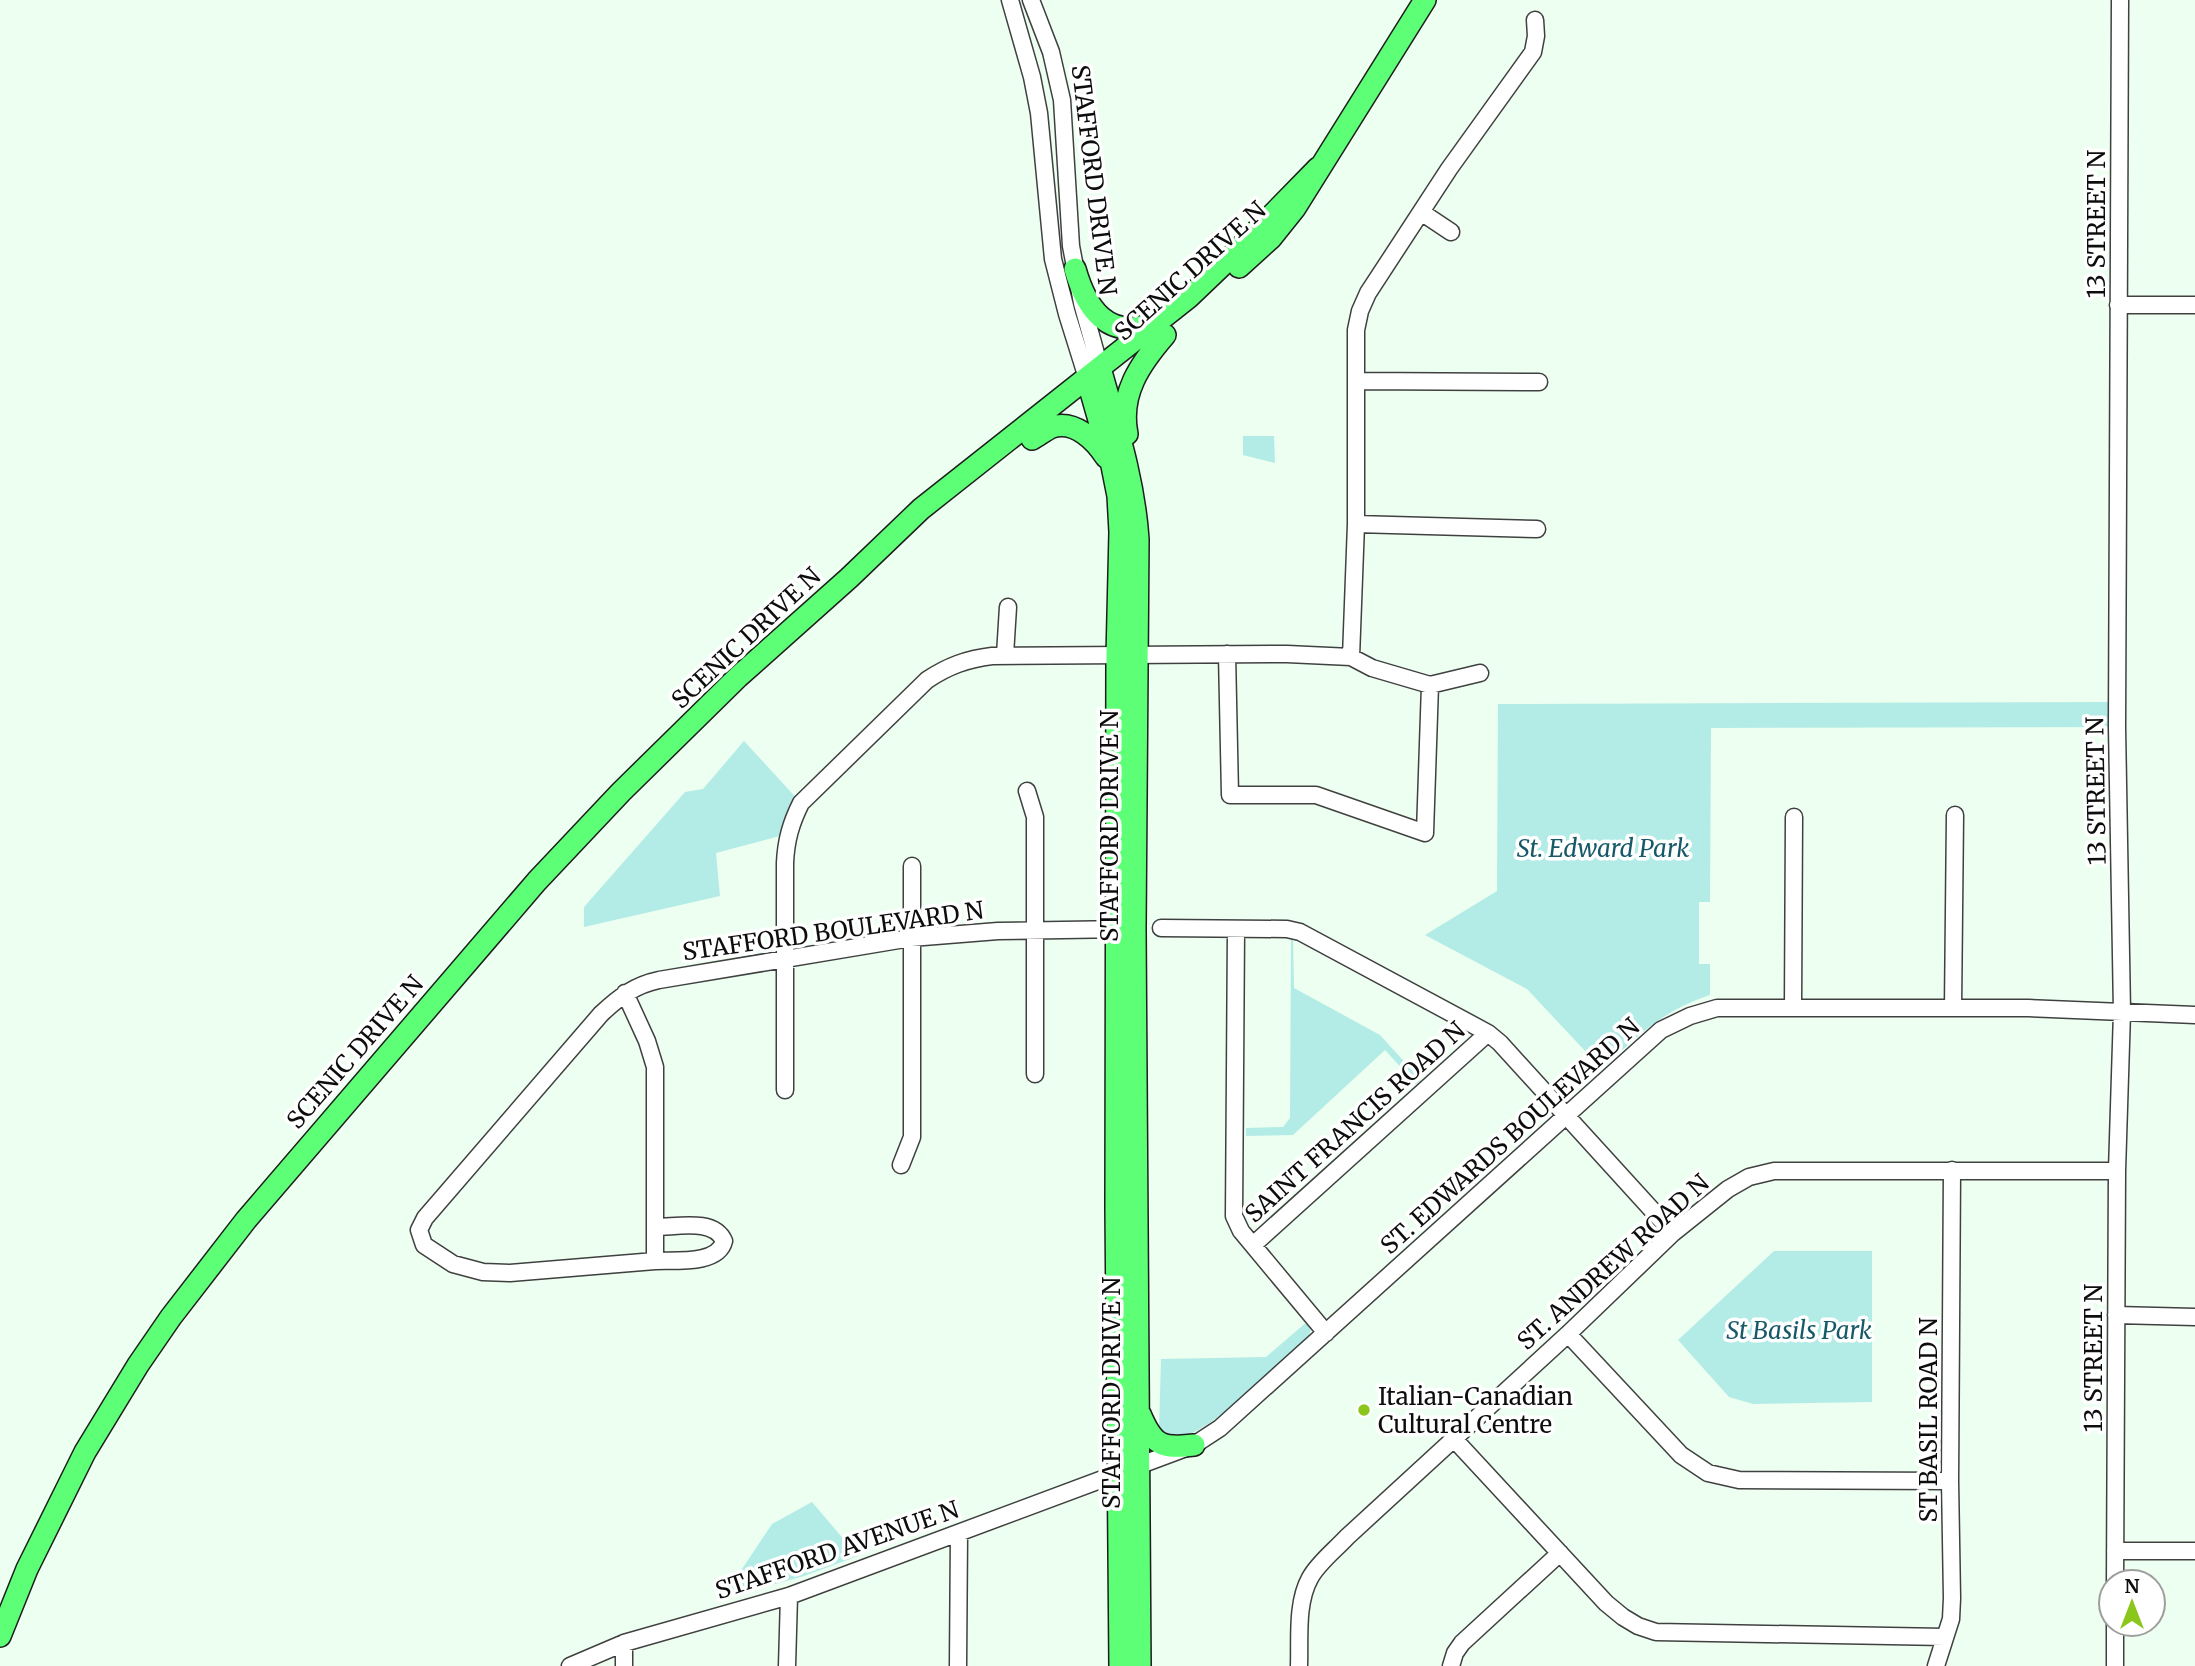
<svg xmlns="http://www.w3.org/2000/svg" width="2195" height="1666" font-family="Merriweather,serif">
<rect width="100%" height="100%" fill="#ecfff0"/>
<path fill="#b3ece6" d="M1243,436H1274L1275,463L1243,455Z
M2117,702V727L1711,728L1710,902H1699V964H1710V995C1661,1011 1638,1036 1602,1069L1527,989L1425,935L1497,891L1498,704Z
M744,741L801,803L787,834L716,853L720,896L584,927V907L685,792L703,789Z
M1291,938H1293L1294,988L1380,1035L1421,1080L1416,1084L1385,1050L1293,1135L1246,1136V1128L1283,1127L1290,1118Z
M1774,1251H1872V1402L1753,1404L1729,1397L1678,1340Z
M1308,1321L1311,1328L1309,1336C1285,1359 1209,1435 1179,1437C1171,1438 1165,1433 1159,1429L1161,1359L1266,1357Z
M812,1502L858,1556L804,1576L722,1599L772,1524Z"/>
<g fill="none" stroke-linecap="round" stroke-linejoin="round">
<defs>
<path id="minor" d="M1010,0L1032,77L1039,113L1053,259L1067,314L1087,378
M1031,0L1051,52L1062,100L1071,246L1082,303L1100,368
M1421,212L1451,232
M2118,305H2195
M1356,381L1539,382
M1356,524L1537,529
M1227,654L1230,795H1316L1425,833L1430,685
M1005,655L1008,607
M1351,657L1356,524V330L1360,311L1368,293L1449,169L1533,52L1536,36L1535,20
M1027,791L1035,817V1074
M1161,928L1287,929L1300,932L1488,1033L1500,1043L1673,1233
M1236,929L1234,1216L1241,1231L1326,1333
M625,993L647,1041L655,1067V1261L510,1273L483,1272L453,1264L424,1245L419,1230L425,1218L601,1014C619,997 635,985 659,980L911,938L998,931L1125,929
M1793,1007L1794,817
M1953,1008L1955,815
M785,1090V863C786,840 791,823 801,803L927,680C948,666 967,659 992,656L1287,654L1351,657L1372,668L1430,685L1480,673
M901,1165L912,1137V866
M1253,1245L1488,1033
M655,1261C675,1260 718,1265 724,1241C714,1218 677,1227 656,1227
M2116,1315L2195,1317
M1568,1334L1681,1455L1708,1473L1739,1480L1950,1481
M1454,1439L1606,1603L1623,1617L1638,1626L1656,1632L1945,1637
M2115,1551H2195
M2115,1582L2117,1171L2122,1012L2117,727L2120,0
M570,1666L624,1643L789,1596L1194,1445L1220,1428L1661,1030L1690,1016L1717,1008H2028L2195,1015
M624,1666V1643
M787,1666L789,1596
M958,1666L959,1533
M1299,1666C1300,1639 1296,1603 1310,1578C1318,1563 1335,1550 1347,1537L1568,1334L1673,1233L1728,1189L1749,1177L1774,1171H2117
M1451,1666L1455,1653L1462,1643L1560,1553
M1936,1666L1951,1619L1952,1598L1950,1481L1952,1170
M2115,1666V1624"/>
<path id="major" d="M1239,267L1271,238L1295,208L1425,0
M1075,269C1086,308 1108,341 1153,323
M1100,368C1116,425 1134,479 1138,539L1135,929L1140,1666
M1087,378L1112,466L1118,496L1120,532L1117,656L1116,1209L1120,1666
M1127,434C1119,394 1140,364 1165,335
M1032,439C1038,436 1045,430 1052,427C1075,420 1095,440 1106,457
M1140,1414C1153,1445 1161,1449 1194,1445
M0,1636L27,1569L85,1452L138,1365L171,1317L246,1220L537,881L621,792L738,677L849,578L921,509L1189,297L1233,255L1318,168"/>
</defs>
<use href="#minor" stroke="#404040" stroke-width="19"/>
<use href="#major" stroke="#1e1e1e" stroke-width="24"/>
<use href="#minor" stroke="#fff" stroke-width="16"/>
<use href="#major" stroke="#5cff76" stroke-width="21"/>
</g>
<circle fill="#8ac61b" stroke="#fff" stroke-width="2.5" cx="1364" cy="1410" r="7"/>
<g text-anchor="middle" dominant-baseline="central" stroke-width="7" stroke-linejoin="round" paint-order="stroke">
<g font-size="24" fill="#0d0d0d" stroke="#fff">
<text transform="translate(1094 180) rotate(83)">STAFFORD DRIVE N</text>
<text transform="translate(2096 224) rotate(-90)">13 STREET N</text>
<text transform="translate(1190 271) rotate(-42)">SCENIC DRIVE N</text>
<text transform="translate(746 638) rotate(-43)">SCENIC DRIVE N</text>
<text transform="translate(2096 791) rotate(-91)">13 STREET N</text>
<text transform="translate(1109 826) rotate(-90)">STAFFORD DRIVE N</text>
<text transform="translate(833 931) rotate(-8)">STAFFORD BOULEVARD N</text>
<text transform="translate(355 1052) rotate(-49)">SCENIC DRIVE N</text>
<text transform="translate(1355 1122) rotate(-42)">SAINT FRANCIS ROAD N</text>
<text transform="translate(1510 1136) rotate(-42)">ST. EDWARDS BOULEVARD N</text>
<text transform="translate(1613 1262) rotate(-42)">ST. ANDREW ROAD N</text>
<text transform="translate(2093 1358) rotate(-90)">13 STREET N</text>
<text transform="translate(1111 1393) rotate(-90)">STAFFORD DRIVE N</text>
<text transform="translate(1928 1420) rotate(-90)">ST BASIL ROAD N</text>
<text transform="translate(837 1550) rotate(-19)">STAFFORD AVENUE N</text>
</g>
<g font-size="24" font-style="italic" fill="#185969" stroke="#fff">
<text x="1603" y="848">St. Edward Park</text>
<text x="1799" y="1330">St Basils Park</text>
</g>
<g font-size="24" fill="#0d0d0d" stroke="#fff" text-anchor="start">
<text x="1378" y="1396">Italian-Canadian<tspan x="1378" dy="28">Cultural Centre</tspan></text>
</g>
</g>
<g transform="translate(2132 1603)"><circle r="33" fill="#ffffff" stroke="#9e9e9e" stroke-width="2"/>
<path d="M0-5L12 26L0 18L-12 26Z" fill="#8ac61b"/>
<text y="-10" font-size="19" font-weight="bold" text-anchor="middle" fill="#0d0d0d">N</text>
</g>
</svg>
